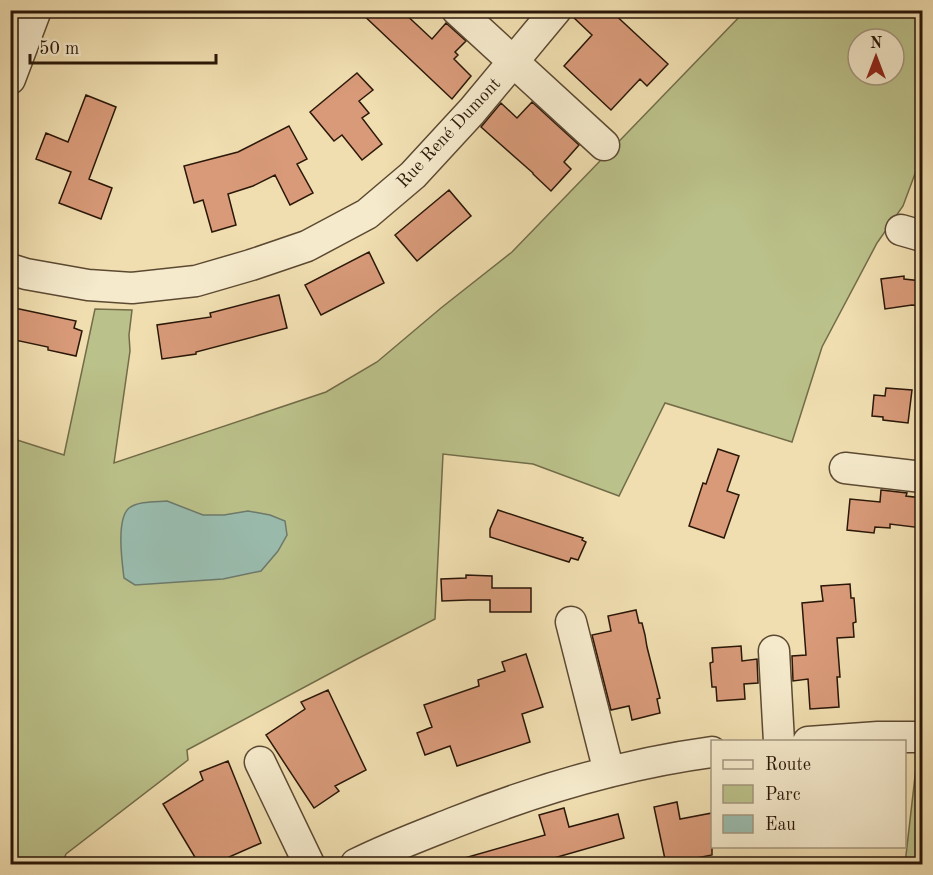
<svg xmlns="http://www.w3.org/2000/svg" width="933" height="875" font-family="'Old Standard TT',serif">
<rect width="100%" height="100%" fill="#f0deb0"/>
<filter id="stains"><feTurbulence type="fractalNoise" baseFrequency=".00333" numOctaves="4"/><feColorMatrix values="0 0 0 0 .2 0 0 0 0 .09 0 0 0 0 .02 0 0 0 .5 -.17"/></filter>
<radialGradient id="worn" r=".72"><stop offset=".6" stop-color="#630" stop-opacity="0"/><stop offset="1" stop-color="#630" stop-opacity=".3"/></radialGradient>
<path fill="#bbc18a" stroke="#726c49" stroke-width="1.5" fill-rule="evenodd" d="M745,11H922V155L903,206L877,243L822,347L792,442L665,403L619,496L533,464L443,454L435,619L357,659L187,750L188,760L66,854L62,864H11V438L64,455L95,309L132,310L129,335L130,351L114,463L326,392L377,362L441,308L512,252ZM858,39H894V75H858Z
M917,759H922V864H905Z"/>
<path fill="#9abcae" stroke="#6d7a6c" stroke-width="1.5" d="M167,501L203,515H224L248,511L270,515L285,521L287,535L278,551L261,571L223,579L135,585L124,578C122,562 116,519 129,508C139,501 156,502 167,501Z"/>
<path fill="#d89a79" stroke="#2a1708" stroke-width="1.5" d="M358,10H401L432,39L446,23L466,41L455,52L458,55L454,59L471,76L452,99Z
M573,10H610L668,64L647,86L640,79L611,110L564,66L592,35L572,16Z
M357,73L373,90L359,101L369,113L362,118L382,144L362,160L342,135L334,141L310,112Z
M86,95L116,107L89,179L112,188L101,219L59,203L71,172L36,159L46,133L68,142Z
M532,102L579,145L564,162L571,169L551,191L533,174V173L481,127L501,103L517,118Z
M289,126L307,159L297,164L313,193L290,205L275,175L253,186L228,194L236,225L212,232L203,200L194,203L184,166L238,152Z
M449,190L471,216L417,261L395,235Z
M369,252L384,283L321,315L305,285Z
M904,276V279L922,281L921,306L912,305L885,309L881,279Z
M279,295L287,328L196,352V354L162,359L157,325L211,317L210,313Z
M10,307L76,321L74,328L82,331L76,356L48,350V347L10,339Z
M886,388L912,390L908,423L883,420V417L872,416L874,395L885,396Z
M718,449L739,456L727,491L739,495L724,538L689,526L703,483L706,484Z
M881,490L907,493L906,496L922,498V528L890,524V528L875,527L874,533L847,530L850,499L880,502Z
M498,510L583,538L582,540L586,542L578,560L571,558L569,562L490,537V529Z
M466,575L492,576V588H531V612H490V600H468L442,601L441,579L466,578Z
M850,584L851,598H854L856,622L853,623L854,637L837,638L840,677H837L839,707L810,709L808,679L793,681L792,656L806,655L802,603L823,601L821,586Z
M636,610L639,623H642L645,635L647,647L660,698L657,699L660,713L632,720L629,706L611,710L592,635L611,631L608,616Z
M741,646L742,661L757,659L758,683L744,684L745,699L717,701L716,687H712L710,663L713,662L712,648Z
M526,654L543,707L522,714L530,742L457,766L450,746L425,755L417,733L432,727L424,705L479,686L478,680L505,671L502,662Z
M328,690L366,770L335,786L339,791L314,808L266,735L305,709L301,702Z
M228,761L261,843L229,857L234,864H199L163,804L203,780L200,772Z
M677,802L680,819L712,813V855L666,864L654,807Z
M564,808L569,827L618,814L624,838L533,864H462L461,859L545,835L539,815Z"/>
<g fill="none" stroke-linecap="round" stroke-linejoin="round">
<defs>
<path id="minor" d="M457,10L604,145
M10,79L36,10
M901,230L922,236
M10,269L26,274L88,285L132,288L196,281L251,265L307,246L367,214L413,175L472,111L556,10
M845,468L922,477
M571,622L609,772
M774,651L779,742
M808,742L878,737H922
M260,762L309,864
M356,864C388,848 420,836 453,823C536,790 623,764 712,752"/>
</defs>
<use href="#minor" stroke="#5c4932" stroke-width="33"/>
<use href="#minor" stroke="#f5eacc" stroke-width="30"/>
</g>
<g text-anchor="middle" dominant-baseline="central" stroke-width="6" stroke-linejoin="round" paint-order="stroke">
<g font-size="18" fill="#2a1708" stroke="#f5eacc">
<text transform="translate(449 133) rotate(-47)">Rue René Dumont</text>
</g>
</g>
<rect width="933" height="875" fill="none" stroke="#f0deb0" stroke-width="36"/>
<rect x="12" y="12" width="909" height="851" fill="none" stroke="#2a1708" stroke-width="3"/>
<rect x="18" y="18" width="897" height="839" fill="none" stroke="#2a1708" stroke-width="1.5"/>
<rect x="711" y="740" width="195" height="108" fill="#f5eacc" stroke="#a4967e" stroke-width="1.5"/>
<rect x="723" y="760" width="30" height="9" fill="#f5eacc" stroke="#a4967e" stroke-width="1.5"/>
<text x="765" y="770" font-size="18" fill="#2a1708">Route</text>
<rect x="723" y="785" width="30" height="18" fill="#bbc18a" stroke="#a4967e" stroke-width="1.5"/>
<text x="765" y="800" font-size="18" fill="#2a1708">Parc</text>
<rect x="723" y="815" width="30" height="18" fill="#9abcae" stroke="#a4967e" stroke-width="1.5"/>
<text x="765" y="830" font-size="18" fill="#2a1708">Eau</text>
<g transform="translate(876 57)"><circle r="28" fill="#f5eacc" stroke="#a4967e" stroke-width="1.5"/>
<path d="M0-4.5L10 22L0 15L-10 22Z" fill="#8f2418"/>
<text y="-9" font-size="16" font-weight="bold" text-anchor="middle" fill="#2a1708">N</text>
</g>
<path d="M30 54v9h186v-9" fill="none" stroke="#2a1708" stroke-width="3"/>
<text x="39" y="54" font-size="18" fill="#2a1708" stroke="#f5eacc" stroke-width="4.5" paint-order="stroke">50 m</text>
<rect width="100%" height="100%" filter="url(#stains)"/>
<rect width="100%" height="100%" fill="url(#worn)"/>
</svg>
